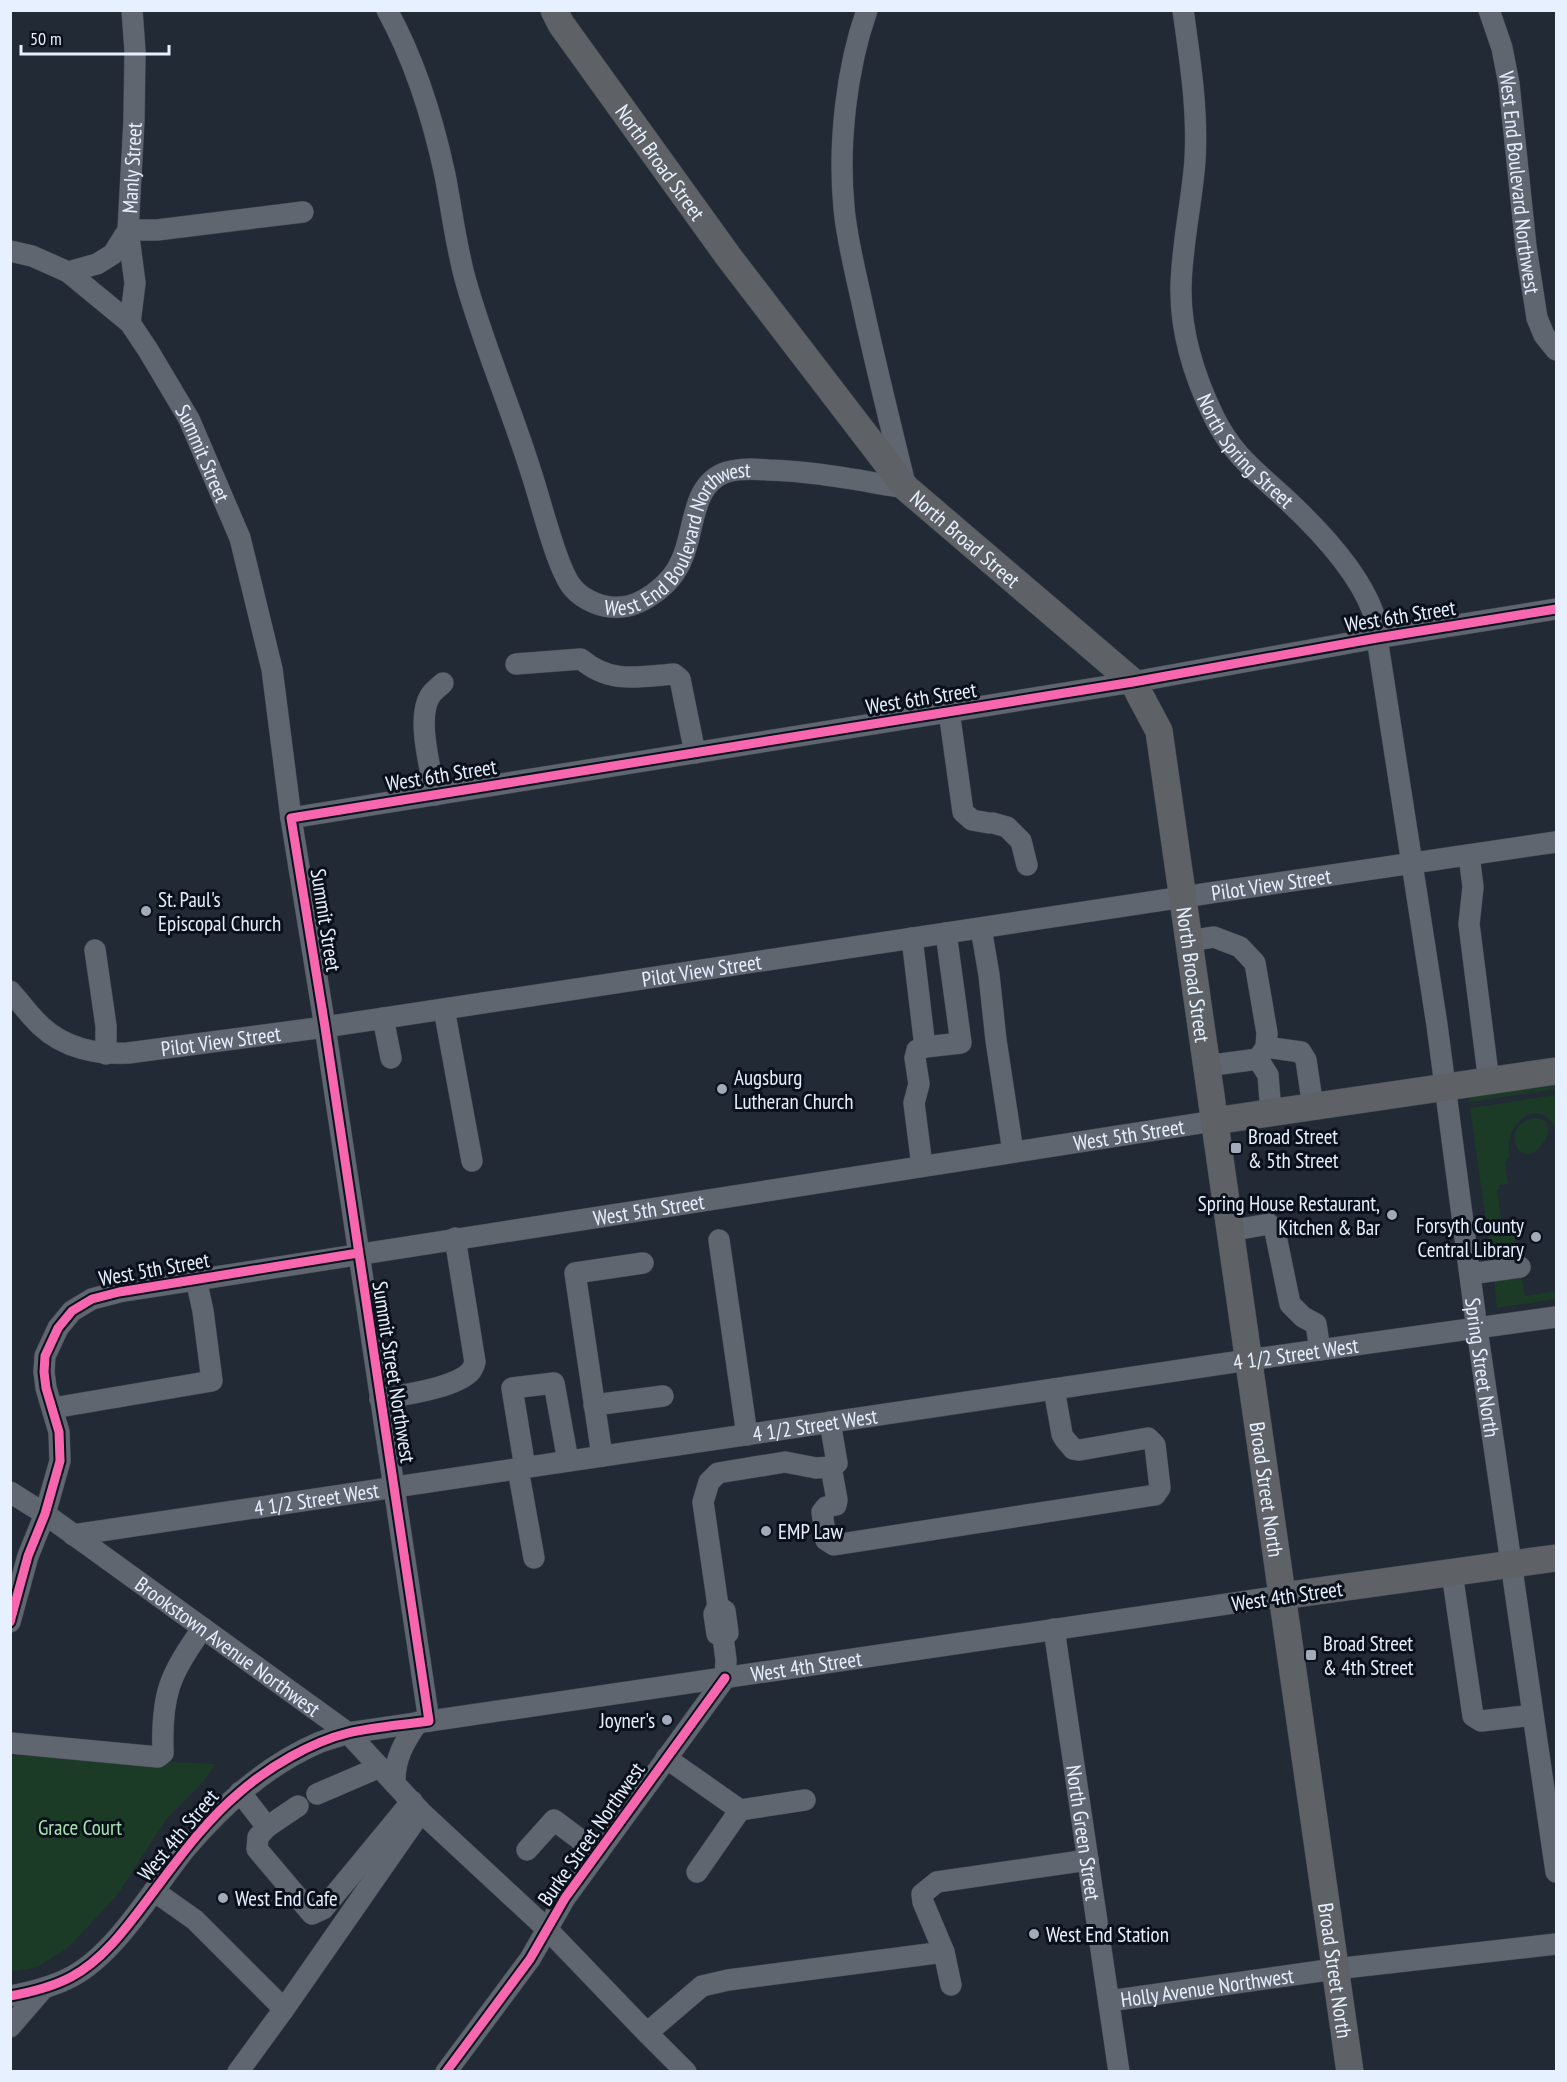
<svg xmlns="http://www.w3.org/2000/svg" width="1567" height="2082" font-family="'PT Sans Narrow',sans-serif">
<rect width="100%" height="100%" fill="#222a36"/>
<path fill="#1c3b26" d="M1556,1085V1089L1469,1102V1099L1473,1097Z
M1556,1095V1131C1543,1093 1501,1123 1510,1155L1505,1163L1508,1184L1499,1185V1189L1497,1190L1501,1219H1504V1223L1513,1222L1518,1251L1491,1255L1470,1108Z
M1537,1118L1545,1121C1550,1129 1548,1135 1543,1143C1520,1177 1495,1122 1537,1118Z
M1521,1274L1525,1296L1556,1291V1299L1497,1308L1494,1278Z
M11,1755L215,1764L204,1781L167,1818L118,1894L69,1947L37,1967L11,1972Z"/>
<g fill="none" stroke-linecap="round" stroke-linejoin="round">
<defs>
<g id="minor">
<path id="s1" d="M387,10C415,61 433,119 445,175C452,211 456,247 466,282C484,346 511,408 531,472C540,498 557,570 573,588C583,600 604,609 620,607C631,607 643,601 653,594C666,585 676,574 682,559C695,531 691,483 727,472C741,468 755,469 768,470C814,471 861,481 906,488C891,427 876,367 863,307C856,274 847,241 844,208C838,145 846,70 867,10"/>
<path id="s2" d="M1183,10C1190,60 1198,110 1195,160C1192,202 1182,243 1181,286C1180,332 1194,376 1214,417C1234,457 1257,472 1288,501C1319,530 1358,571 1373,612L1437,1025L1477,1329L1556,1872"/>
<path id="s3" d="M1489,10L1502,48L1509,84L1526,247L1537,318L1544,335L1556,350"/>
<path d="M128,230H157L303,212"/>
<path d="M10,251L32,256L68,272L97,264L113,254L128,230"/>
<path id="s4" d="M68,272L130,323L148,350L189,419L240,538L272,669L291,818L325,1027L429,1721"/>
<path id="s5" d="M130,323L135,283L128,230L134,120L135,51L132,10"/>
<path d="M516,664L581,659C610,684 638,677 674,674L680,679L695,753"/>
<path d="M949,711L963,812L972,820L989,823"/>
<path d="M435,795C431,769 416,719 430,696C433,691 439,687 443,683"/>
<path d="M291,818L1133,682L1377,638L1556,609"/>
<path d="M993,823L1007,827L1021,841L1027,865"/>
<path d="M1469,855L1473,887L1469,924L1489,1082"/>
<path d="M981,928L989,975L996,1040L1013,1152"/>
<path d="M912,938L925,1047L917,1050L915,1058L919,1084L914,1103L922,1166"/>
<path d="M1188,941L1214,937L1240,947L1255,963L1267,1033L1266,1047L1258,1059L1206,1066"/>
<path d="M95,950L106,1026V1054"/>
<path id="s6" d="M10,991C21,1003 30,1016 41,1026C64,1048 97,1055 128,1053L325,1027L1203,894L1556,842"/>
<path d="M444,1009L472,1161"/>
<path d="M383,1018L391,1058"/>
<path d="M925,1047L961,1043L946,933"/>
<path d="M1266,1047L1301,1052L1306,1060L1313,1107"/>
<path d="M1258,1059L1268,1075L1271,1113"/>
<path d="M1229,1231L1269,1224L1275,1231L1290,1304L1303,1317L1316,1324L1320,1350"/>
<path d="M719,1240L747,1435"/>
<path d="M1470,1274L1520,1267"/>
<path d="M380,1399C403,1395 456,1388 471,1371C472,1370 475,1363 475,1362L455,1238"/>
<path d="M594,1405L663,1396"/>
<path d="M53,1408L212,1381L203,1311L196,1279"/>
<path d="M602,1456L575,1273L643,1263"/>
<path d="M831,1467L837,1500L836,1505L826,1507L822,1512L826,1540L834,1545L1155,1495L1160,1488L1155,1445L1148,1438L1080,1450L1073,1449C1069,1443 1064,1440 1062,1434L1054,1389"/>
<path d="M525,1468L512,1388L554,1383L568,1461"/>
<path d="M518,1469L534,1558"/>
<path id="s7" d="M10,1492L45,1514L348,1733L421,1812L547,1929L647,2033L686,2072"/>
<path id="s8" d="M73,1535L1248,1360L1556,1317"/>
<path d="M1452,1573L1473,1716L1481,1721L1533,1715"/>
<path d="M718,1606L703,1502L709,1482L718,1473L785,1462L816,1468L831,1467L837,1463L830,1422"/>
<path id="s9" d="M10,1622L28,1556L45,1514L60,1461L59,1432L46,1388L44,1372L45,1356L58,1328L72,1311L92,1299L119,1292L1214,1121"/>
<path id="s10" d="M1054,1629L1119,2072"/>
<path d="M723,1637L728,1633L725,1611L718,1606L714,1614L717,1634L723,1637L726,1660L725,1678"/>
<path d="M10,1743L158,1757L163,1753C161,1696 169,1674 203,1628"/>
<path d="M666,1758L740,1810L805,1800"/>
<path d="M395,1784C394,1759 404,1742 418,1722"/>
<path d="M240,1792L267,1827L258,1837L257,1849L312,1914L323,1909L412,1801"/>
<path d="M317,1794L380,1767"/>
<path d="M267,1827L298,1806"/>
<path d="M527,1850L554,1820L598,1853"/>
<path d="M697,1872L740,1810"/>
<path d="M154,1891L195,1920L284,2009"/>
<path d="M951,1985L944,1952L923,1902L922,1894L937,1882L1088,1860"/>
<path id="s11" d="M10,1996C32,1992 52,1987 71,1977C117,1953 154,1887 186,1848C223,1805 265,1766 318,1743C327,1739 338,1737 348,1733L1282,1596"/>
<path id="s12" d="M1109,2001L1335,1969L1556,1944"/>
<path d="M10,2027L42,1990"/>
<path d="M647,2033L702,1986L728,1980L944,1952"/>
<path d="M238,2072L284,2009L421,1812"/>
<path d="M446,2072L530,1959L565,1898L725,1678"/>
</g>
<g id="major">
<path id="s13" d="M554,10L561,24L728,256L906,488L1133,682L1159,731L1350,2072"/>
<path d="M1214,1121L1556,1071"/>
<path d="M1282,1596L1556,1558"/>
</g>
</defs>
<use href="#minor" stroke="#414752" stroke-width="22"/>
<use href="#major" stroke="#414752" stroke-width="28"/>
<use href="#minor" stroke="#5f6670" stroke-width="21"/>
<use href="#major" stroke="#5e6165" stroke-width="27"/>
<defs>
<path id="cycleway" d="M10,1622L28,1556L45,1514L60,1461L59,1432L46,1388L44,1372L45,1356L58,1328L72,1311L92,1299L119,1292L358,1253
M10,1996C32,1992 52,1987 71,1977C103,1960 127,1927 148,1899C176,1862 204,1822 240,1792C269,1767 311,1742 348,1733C374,1727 402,1725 429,1721L325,1027L291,818L1133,682L1377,638L1556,609
M446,2072L530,1959L565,1898L725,1678"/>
</defs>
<use href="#cycleway" stroke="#0b111b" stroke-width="13"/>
<use href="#cycleway" stroke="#f766af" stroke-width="9"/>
</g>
<g fill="#a1abb9" stroke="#0b111b" stroke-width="2">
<circle cx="146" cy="911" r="6"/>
<circle cx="722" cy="1089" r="6"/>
<rect x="1230" y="1142" width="12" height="12" rx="3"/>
<circle cx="1392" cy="1215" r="6"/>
<circle cx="1536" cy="1237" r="6"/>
<circle cx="766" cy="1531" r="6"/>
<rect x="1305" y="1649" width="12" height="12" rx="3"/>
<circle cx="667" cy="1720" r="6"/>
<circle cx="223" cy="1898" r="6"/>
<circle cx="1034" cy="1934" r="6"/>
</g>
<g text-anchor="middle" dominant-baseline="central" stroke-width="6" stroke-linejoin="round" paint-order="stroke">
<g font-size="21" fill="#e6f0ff" stroke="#0b111b">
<text stroke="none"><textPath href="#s13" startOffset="186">North Broad Street</textPath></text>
<text stroke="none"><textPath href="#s5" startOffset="156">Manly Street</textPath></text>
<text stroke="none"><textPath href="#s3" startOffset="176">West End Boulevard Northwest</textPath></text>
<text stroke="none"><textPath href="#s2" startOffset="460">North Spring Street</textPath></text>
<text stroke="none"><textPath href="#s4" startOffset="230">Summit Street</textPath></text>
<text stroke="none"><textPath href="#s1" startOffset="758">West End Boulevard Northwest</textPath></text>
<text stroke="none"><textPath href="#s13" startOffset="672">North Broad Street</textPath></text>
<text transform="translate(1400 616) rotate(-9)">West 6th Street</text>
<text transform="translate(921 698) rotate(-9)">West 6th Street</text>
<text transform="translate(441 775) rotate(-9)">West 6th Street</text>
<text stroke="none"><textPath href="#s6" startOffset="1296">Pilot View Street</textPath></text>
<text transform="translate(326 920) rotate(81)">Summit Street</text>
<text stroke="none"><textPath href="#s6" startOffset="720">Pilot View Street</textPath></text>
<text stroke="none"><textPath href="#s13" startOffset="1194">North Broad Street</textPath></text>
<text stroke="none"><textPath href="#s6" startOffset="234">Pilot View Street</textPath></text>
<text stroke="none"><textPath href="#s9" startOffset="1402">West 5th Street</textPath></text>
<text stroke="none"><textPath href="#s9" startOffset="916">West 5th Street</textPath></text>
<text transform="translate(154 1269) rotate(-10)">West 5th Street</text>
<text stroke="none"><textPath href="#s8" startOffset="1236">4 1/2 Street West</textPath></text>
<text stroke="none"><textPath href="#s2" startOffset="1431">Spring Street North</textPath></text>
<text transform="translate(394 1372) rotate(81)">Summit Street Northwest</text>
<text stroke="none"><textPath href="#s8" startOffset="750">4 1/2 Street West</textPath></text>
<text stroke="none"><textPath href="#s13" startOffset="1714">Broad Street North</textPath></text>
<text stroke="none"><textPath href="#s8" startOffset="246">4 1/2 Street West</textPath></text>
<text transform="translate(1287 1596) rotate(-8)">West 4th Street</text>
<text stroke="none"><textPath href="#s7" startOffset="267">Brookstown Avenue Northwest</textPath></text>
<text stroke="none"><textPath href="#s11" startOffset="903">West 4th Street</textPath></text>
<text stroke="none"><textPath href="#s10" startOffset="206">North Green Street</textPath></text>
<text transform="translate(591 1834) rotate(-55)">Burke Street Northwest</text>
<text transform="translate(178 1835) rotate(-50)">West 4th Street</text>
<text stroke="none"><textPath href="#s13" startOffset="2200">Broad Street North</textPath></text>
<text stroke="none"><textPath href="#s12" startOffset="99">Holly Avenue Northwest</textPath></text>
</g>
<g font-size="21" fill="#e6f0ff" stroke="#0b111b" text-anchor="start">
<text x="158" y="899">St. Paul's<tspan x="158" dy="24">Episcopal Church</tspan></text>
<text x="734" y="1077">Augsburg<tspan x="734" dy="24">Lutheran Church</tspan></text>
<text x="1248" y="1136">Broad Street<tspan x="1248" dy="24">&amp; 5th Street</tspan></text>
<text x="1380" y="1203" text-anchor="end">Spring House Restaurant,<tspan x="1380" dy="24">Kitchen &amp; Bar</tspan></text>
<text x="1524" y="1225" text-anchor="end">Forsyth County<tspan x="1524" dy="24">Central Library</tspan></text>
<text x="778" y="1531">EMP Law</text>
<text x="1323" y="1643">Broad Street<tspan x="1323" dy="24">&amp; 4th Street</tspan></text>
<text x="655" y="1720" text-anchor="end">Joyner's</text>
<text x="235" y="1898">West End Cafe</text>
<text x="1046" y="1934">West End Station</text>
</g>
<g font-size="21" fill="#a6e4b0" stroke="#0b111b">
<text x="80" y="1827">Grace Court</text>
</g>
</g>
<rect width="1567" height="2082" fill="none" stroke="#e6f0ff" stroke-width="24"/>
<path d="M21 45v9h148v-9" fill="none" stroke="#e6f0ff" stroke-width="3"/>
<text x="30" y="45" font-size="18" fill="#e6f0ff" stroke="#0b111b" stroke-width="4.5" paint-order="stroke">50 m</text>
</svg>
